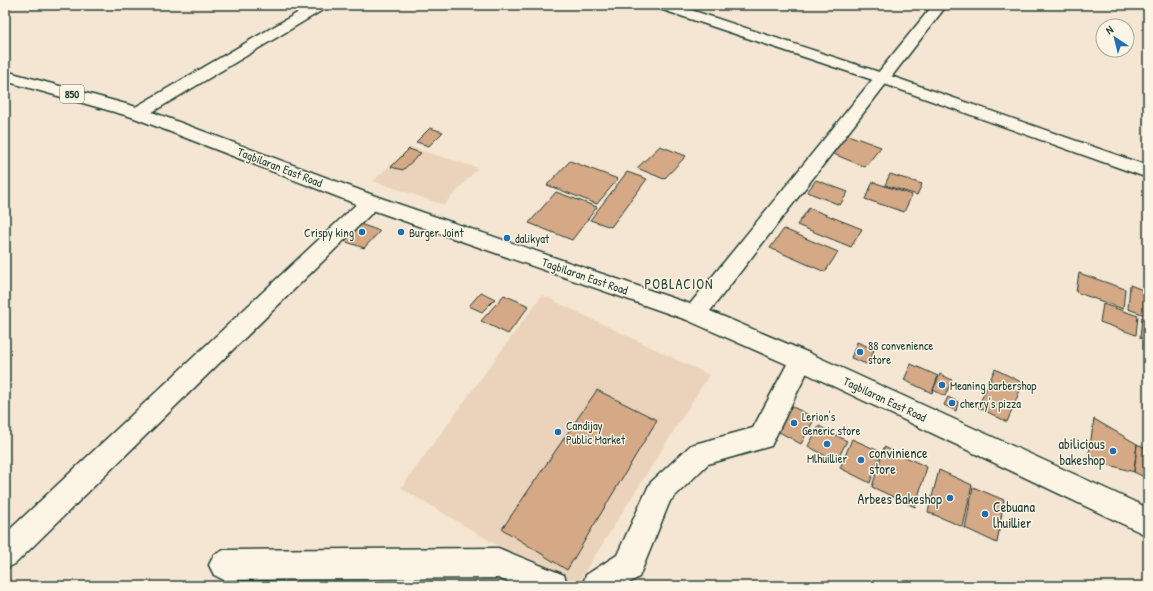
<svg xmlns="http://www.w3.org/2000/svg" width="1153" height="591" font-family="'Patrick Hand',sans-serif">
<rect width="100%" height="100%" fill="#f4e6d2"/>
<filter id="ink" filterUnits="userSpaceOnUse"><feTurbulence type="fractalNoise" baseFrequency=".025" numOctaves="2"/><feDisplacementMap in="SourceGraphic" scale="8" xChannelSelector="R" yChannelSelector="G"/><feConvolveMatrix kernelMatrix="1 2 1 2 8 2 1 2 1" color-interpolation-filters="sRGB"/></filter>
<g filter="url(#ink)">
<path fill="#ebd3bb" d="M410,147L478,168L444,205L373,181Z
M542,295L709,375L576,586H566L401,488Z"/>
<path fill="#d5a886" stroke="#1f3d34" d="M430,128L443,132L429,146L416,142Z
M845,134L881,147L865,167L829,152Z
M660,146L686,156L664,179L637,168Z
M409,149L421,153L403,170L391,167Z
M570,161L618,179L597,204L547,185Z
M627,172L647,179L611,227L590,220Z
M890,174L922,184L917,195L885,185Z
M816,180L848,192L840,205L807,192Z
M873,182L912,195L904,212L865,199Z
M556,192L597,207L572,240L529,223Z
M809,208L862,229L851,247L797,225Z
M357,223L380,231L364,248L341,240Z
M784,229L838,252L825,272L770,248Z
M1079,273L1125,289L1123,309L1076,292Z
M1130,285L1148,292V316L1128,309Z
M481,292L495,299L482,312L469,306Z
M504,295L529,306L508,334L481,321Z
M1103,304L1138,316L1136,335L1100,322Z
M1142,317L1148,319V341L1140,338Z
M857,342L874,349L869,365L851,358Z
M911,364L938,376L932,393L904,380Z
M995,369L1023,383L1007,422L978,407Z
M940,374L952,380L945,396L933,390Z
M597,390L657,420L567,570L502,529Z
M948,397L958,402L956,411L944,405Z
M787,404L815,418L801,444L772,428Z
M1094,419L1137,444L1134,472L1088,459Z
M819,426L847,441L836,462L808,446Z
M852,439L881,452L870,483L840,468Z
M1137,444L1148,449V479L1134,472Z
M884,447L927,467L915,507L872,487Z
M939,470L972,485L963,527L928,512Z
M973,487L1004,500L997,543L965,528Z"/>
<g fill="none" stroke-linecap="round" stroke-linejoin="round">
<defs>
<path id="minor" d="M311,5H328L326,8L144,117L138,118L132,117L130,113L132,109Z
M655,5H676L888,75L1148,166V178L876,81L657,8Z
M371,196L378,197L381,202L378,207L15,564L5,569V534L364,197Z
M801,350L809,353L813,360L771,446L708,464L670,501L639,577L624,586H582L586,575L617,555L650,483L691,445L753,428L793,353Z
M498,548L564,575L568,586H517L498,578L224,580L214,575L209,565L214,555L224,550Z"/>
<path id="major" d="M933,5H947L710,311L809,353L1148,508V536L793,367L687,320L364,207L132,117L5,81V71L144,109L378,197L690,304Z"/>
</defs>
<use href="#minor" stroke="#1f3d34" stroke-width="3"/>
<use href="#major" stroke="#1f3d34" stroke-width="3"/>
<use href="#minor" fill="#fcf5e5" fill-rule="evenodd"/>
<use href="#major" fill="#fcf5e5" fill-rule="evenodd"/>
</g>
</g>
<g fill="#1f6fb2" stroke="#fcf5e5" stroke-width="1.5">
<circle cx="362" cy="232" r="4"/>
<circle cx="401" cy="232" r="4"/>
<circle cx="507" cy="238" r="4"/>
<circle cx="860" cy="352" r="4"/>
<circle cx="942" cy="385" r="4"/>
<circle cx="952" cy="403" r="4"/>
<circle cx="794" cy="423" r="4"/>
<circle cx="558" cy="432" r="4"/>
<circle cx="827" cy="444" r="4"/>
<circle cx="1113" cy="451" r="4"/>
<circle cx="861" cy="460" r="4"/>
<circle cx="950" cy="498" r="4"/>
<circle cx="985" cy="514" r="4"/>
</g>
<g text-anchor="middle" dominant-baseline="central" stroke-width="3" stroke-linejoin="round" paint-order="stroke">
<rect fill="#fcf5e5" stroke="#617469" stroke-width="1" x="60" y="85" width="24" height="18" rx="3"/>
<g font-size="11" font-weight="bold" fill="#1f3d34">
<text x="72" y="94">850</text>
</g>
<g font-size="12" fill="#1f3d34" stroke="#fcf5e5">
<text transform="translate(280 167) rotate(21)">Tagbilaran East Road</text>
<text transform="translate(585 276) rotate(19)">Tagbilaran East Road</text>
<text transform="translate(885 399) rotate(25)">Tagbilaran East Road</text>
</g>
<g font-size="12" fill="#1f3d34" stroke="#fcf5e5" text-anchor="start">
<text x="354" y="232" text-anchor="end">Crispy king</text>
<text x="409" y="232">Burger Joint</text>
<text x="515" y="238">dalikyat</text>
<text x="868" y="345">88 convenience<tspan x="868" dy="14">store</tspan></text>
<text x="950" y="385">Meaning barbershop</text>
<text x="960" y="403">cherry's pizza</text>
<text x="802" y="416">Lerion's<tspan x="802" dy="14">Generic store</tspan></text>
<text x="566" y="425">Candijay<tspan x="566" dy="14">Public Market</tspan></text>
<text x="827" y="458" text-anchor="middle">Mlhuillier</text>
</g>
<g font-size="14" letter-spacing="1" fill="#1f3d34" stroke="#fcf5e5">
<text x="679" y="283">POBLACION</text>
</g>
<g font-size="14" fill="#1f3d34" stroke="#fcf5e5" text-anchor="end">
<text x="1105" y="443">abilicious<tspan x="1105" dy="16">bakeshop</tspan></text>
<text x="869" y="452" text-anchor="start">convinience<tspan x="869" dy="16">store</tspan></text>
<text x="942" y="498">Arbees Bakeshop</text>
<text x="993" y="506" text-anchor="start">Cebuana<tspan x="993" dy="16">lhuillier</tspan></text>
</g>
</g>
<rect width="1153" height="591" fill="none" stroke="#fcf5e5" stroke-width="20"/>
<rect x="10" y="10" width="1133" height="571" fill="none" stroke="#1f3d34" stroke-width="1.5" filter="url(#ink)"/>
<g transform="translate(1115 38) rotate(325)"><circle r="19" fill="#fcf5e5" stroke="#a4ab9e"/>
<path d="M0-3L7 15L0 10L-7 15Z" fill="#1f6fb2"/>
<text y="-6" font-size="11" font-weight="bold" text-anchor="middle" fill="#1f3d34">N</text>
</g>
</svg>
